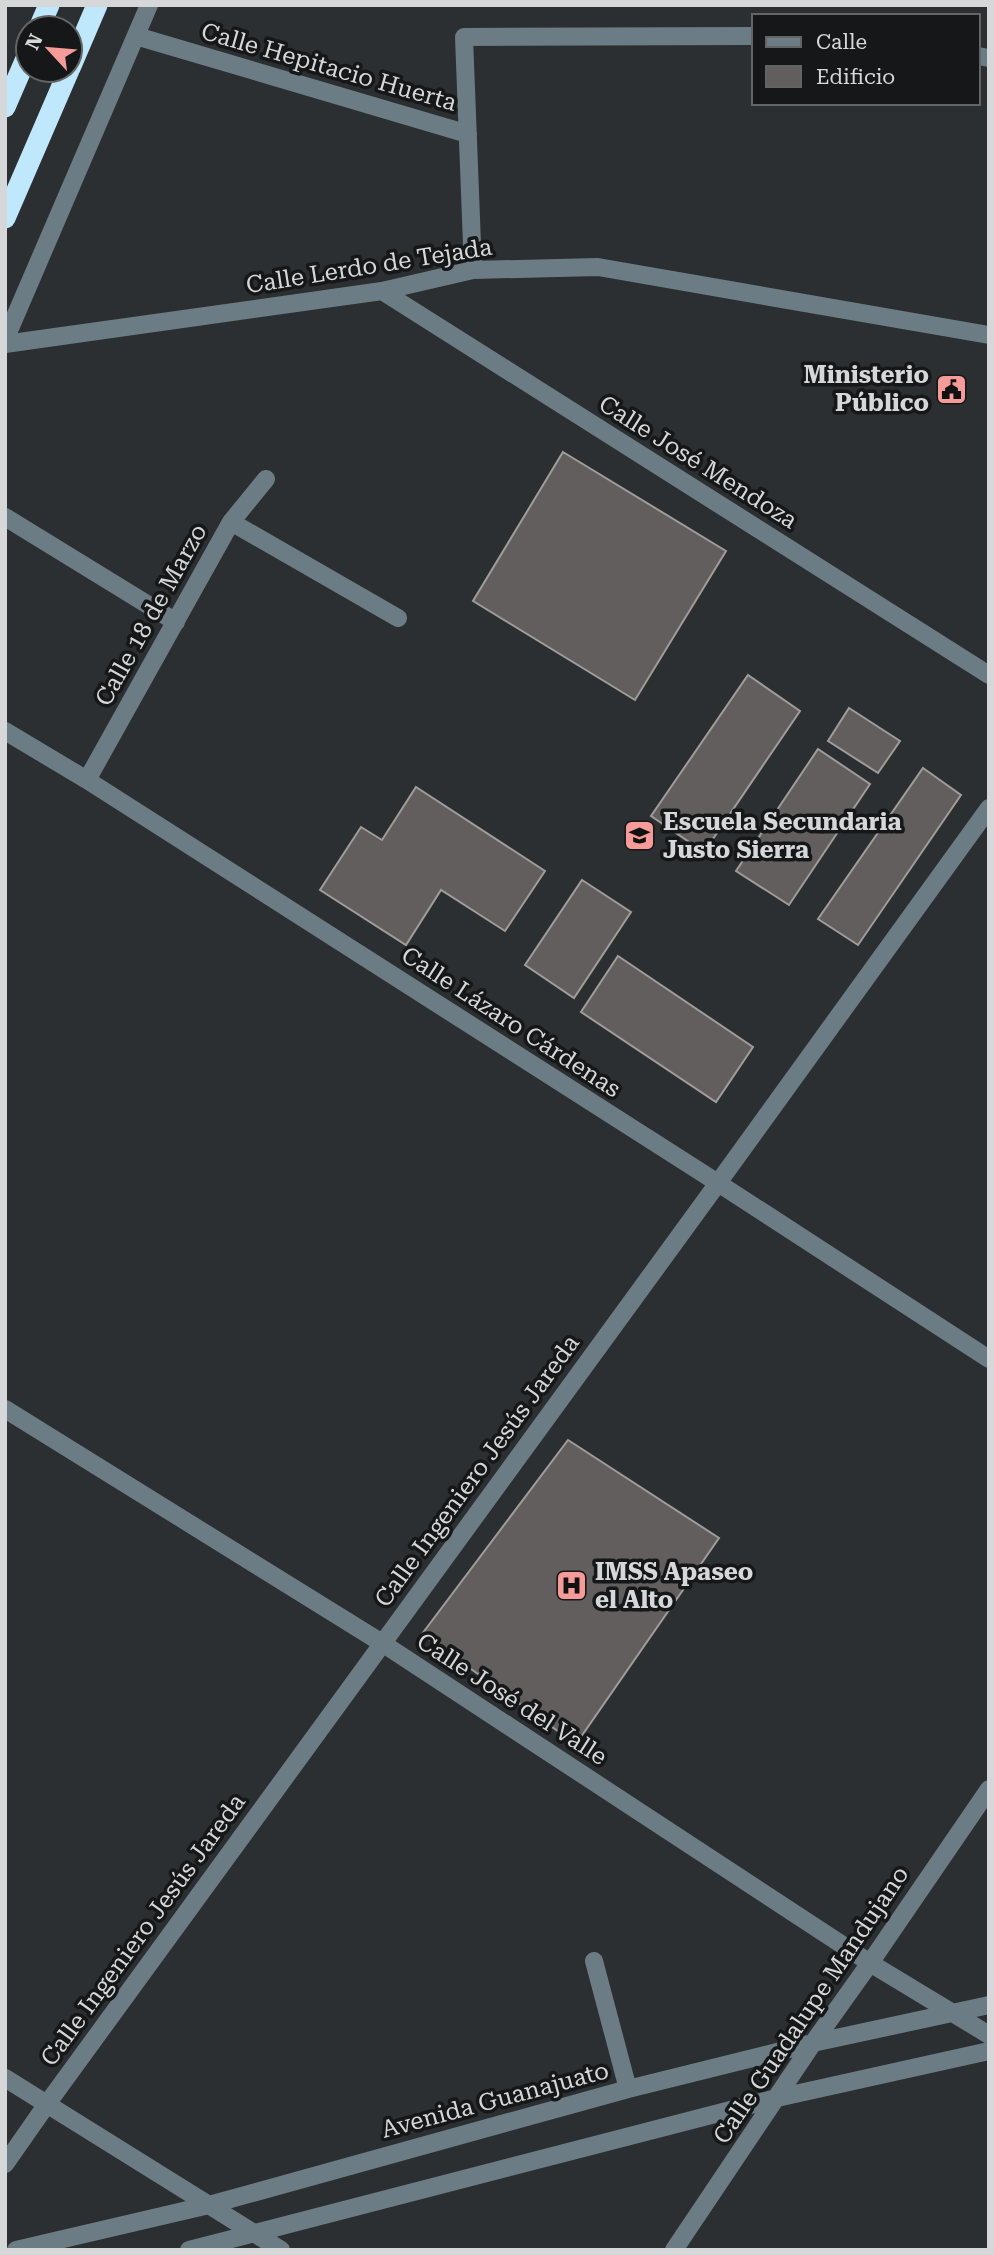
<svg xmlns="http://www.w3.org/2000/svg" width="994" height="2255" font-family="'Roboto Serif',serif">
<rect width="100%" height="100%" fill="#2c2f31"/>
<path fill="#625e5d" stroke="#a09c9b" stroke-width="2" d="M563,452L726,551L635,700L473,601Z
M748,675L800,711L704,852L651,816Z
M849,708L900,741L878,773L828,741Z
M818,749L870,784L789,905L736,871Z
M923,768L961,795L858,945L818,919Z
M416,787L545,871L505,931L441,890L406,945L320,890L361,827L382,840Z
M582,880L631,912L574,998L525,965Z
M618,956L753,1047L716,1102L581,1012Z
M568,1440L719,1538L576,1744L422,1634Z"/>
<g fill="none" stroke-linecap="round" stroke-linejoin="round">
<path stroke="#6c7c84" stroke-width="18" d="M136,36L468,134
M978,56L989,58
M473,270L464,37L754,36
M382,291L989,675
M5,340L149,5
M5,344L382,291L473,270L598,267L989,335
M5,517L176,622
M231,522L398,618
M5,731L87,780L718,1183L989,1359
M87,780L231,522L266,479
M5,1409L382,1643L870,1963L989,2035
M594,1961L628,2089
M5,2078L281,2250
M5,2164L47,2104L718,1183L989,808
M16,2250L209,2205L628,2089L813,2043L989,2005
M189,2250L777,2098L989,2051
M674,2250L813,2043L870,1963L989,1789"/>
<path stroke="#c0e8fd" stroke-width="21" d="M39,28L49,5
M70,68L97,5
M5,107L28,54
M5,218L69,70"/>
</g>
<defs>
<symbol id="civic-square" viewBox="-11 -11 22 22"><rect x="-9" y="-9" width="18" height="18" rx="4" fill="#f59b99" stroke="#161718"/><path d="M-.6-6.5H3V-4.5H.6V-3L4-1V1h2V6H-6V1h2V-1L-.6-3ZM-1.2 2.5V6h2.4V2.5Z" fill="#111"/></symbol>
<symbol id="school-square" viewBox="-11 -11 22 22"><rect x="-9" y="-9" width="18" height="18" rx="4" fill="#f59b99" stroke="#161718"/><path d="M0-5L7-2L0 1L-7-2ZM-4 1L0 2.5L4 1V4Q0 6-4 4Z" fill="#111"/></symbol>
<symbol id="hospital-square" viewBox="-11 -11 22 22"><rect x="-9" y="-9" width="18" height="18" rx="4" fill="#f59b99" stroke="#161718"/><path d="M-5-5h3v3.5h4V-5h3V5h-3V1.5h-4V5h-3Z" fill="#111"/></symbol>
</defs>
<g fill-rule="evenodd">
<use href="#civic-square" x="934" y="372" width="35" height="35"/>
<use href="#school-square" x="622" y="818" width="35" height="35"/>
<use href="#hospital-square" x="554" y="1568" width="35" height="35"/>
</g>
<g text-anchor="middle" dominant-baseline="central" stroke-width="7" stroke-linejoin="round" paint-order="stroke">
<g font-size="24" fill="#d5d7d8" stroke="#161718">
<text transform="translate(329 67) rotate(16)">Calle Hepitacio Huerta</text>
<text transform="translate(369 266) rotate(-9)">Calle Lerdo de Tejada</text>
<text transform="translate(698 462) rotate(32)">Calle José Mendoza</text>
<text transform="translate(151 615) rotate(-61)">Calle 18 de Marzo</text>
<text transform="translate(511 1022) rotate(33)">Calle Lázaro Cárdenas</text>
<text transform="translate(477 1471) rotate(-54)">Calle Ingeniero Jesús Jareda</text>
<text transform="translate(512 1699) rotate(33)">Calle José del Valle</text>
<text transform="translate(143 1930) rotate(-54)">Calle Ingeniero Jesús Jareda</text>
<text transform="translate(811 2005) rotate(-56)">Calle Guadalupe Mandujano</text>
<text transform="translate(495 2100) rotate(-15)">Avenida Guanajuato</text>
</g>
<g font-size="24" font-weight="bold" fill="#d5d7d8" stroke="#161718" text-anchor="start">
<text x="929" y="375" text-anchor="end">Ministerio<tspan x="929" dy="28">Público</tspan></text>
<text x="663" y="822">Escuela Secundaria<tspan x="663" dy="28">Justo Sierra</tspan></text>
<text x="595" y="1572">IMSS Apaseo<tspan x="595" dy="28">el Alto</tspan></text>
</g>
</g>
<rect width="994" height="2255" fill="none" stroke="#d5d7d8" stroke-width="14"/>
<rect x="752" y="14" width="228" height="91" fill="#161718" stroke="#626465" stroke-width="2"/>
<rect x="766" y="37" width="35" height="10" fill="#6c7c84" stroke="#626465" stroke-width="2"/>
<text x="816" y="49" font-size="21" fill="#d5d7d8">Calle</text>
<rect x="766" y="66" width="35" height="21" fill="#625e5d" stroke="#626465" stroke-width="2"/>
<text x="816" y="84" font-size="21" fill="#d5d7d8">Edificio</text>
<g transform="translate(49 49) rotate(296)"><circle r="33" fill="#161718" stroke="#626465" stroke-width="2"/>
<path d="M0-5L12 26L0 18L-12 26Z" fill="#f59b99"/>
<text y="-10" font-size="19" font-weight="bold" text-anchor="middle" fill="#d5d7d8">N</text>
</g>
</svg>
